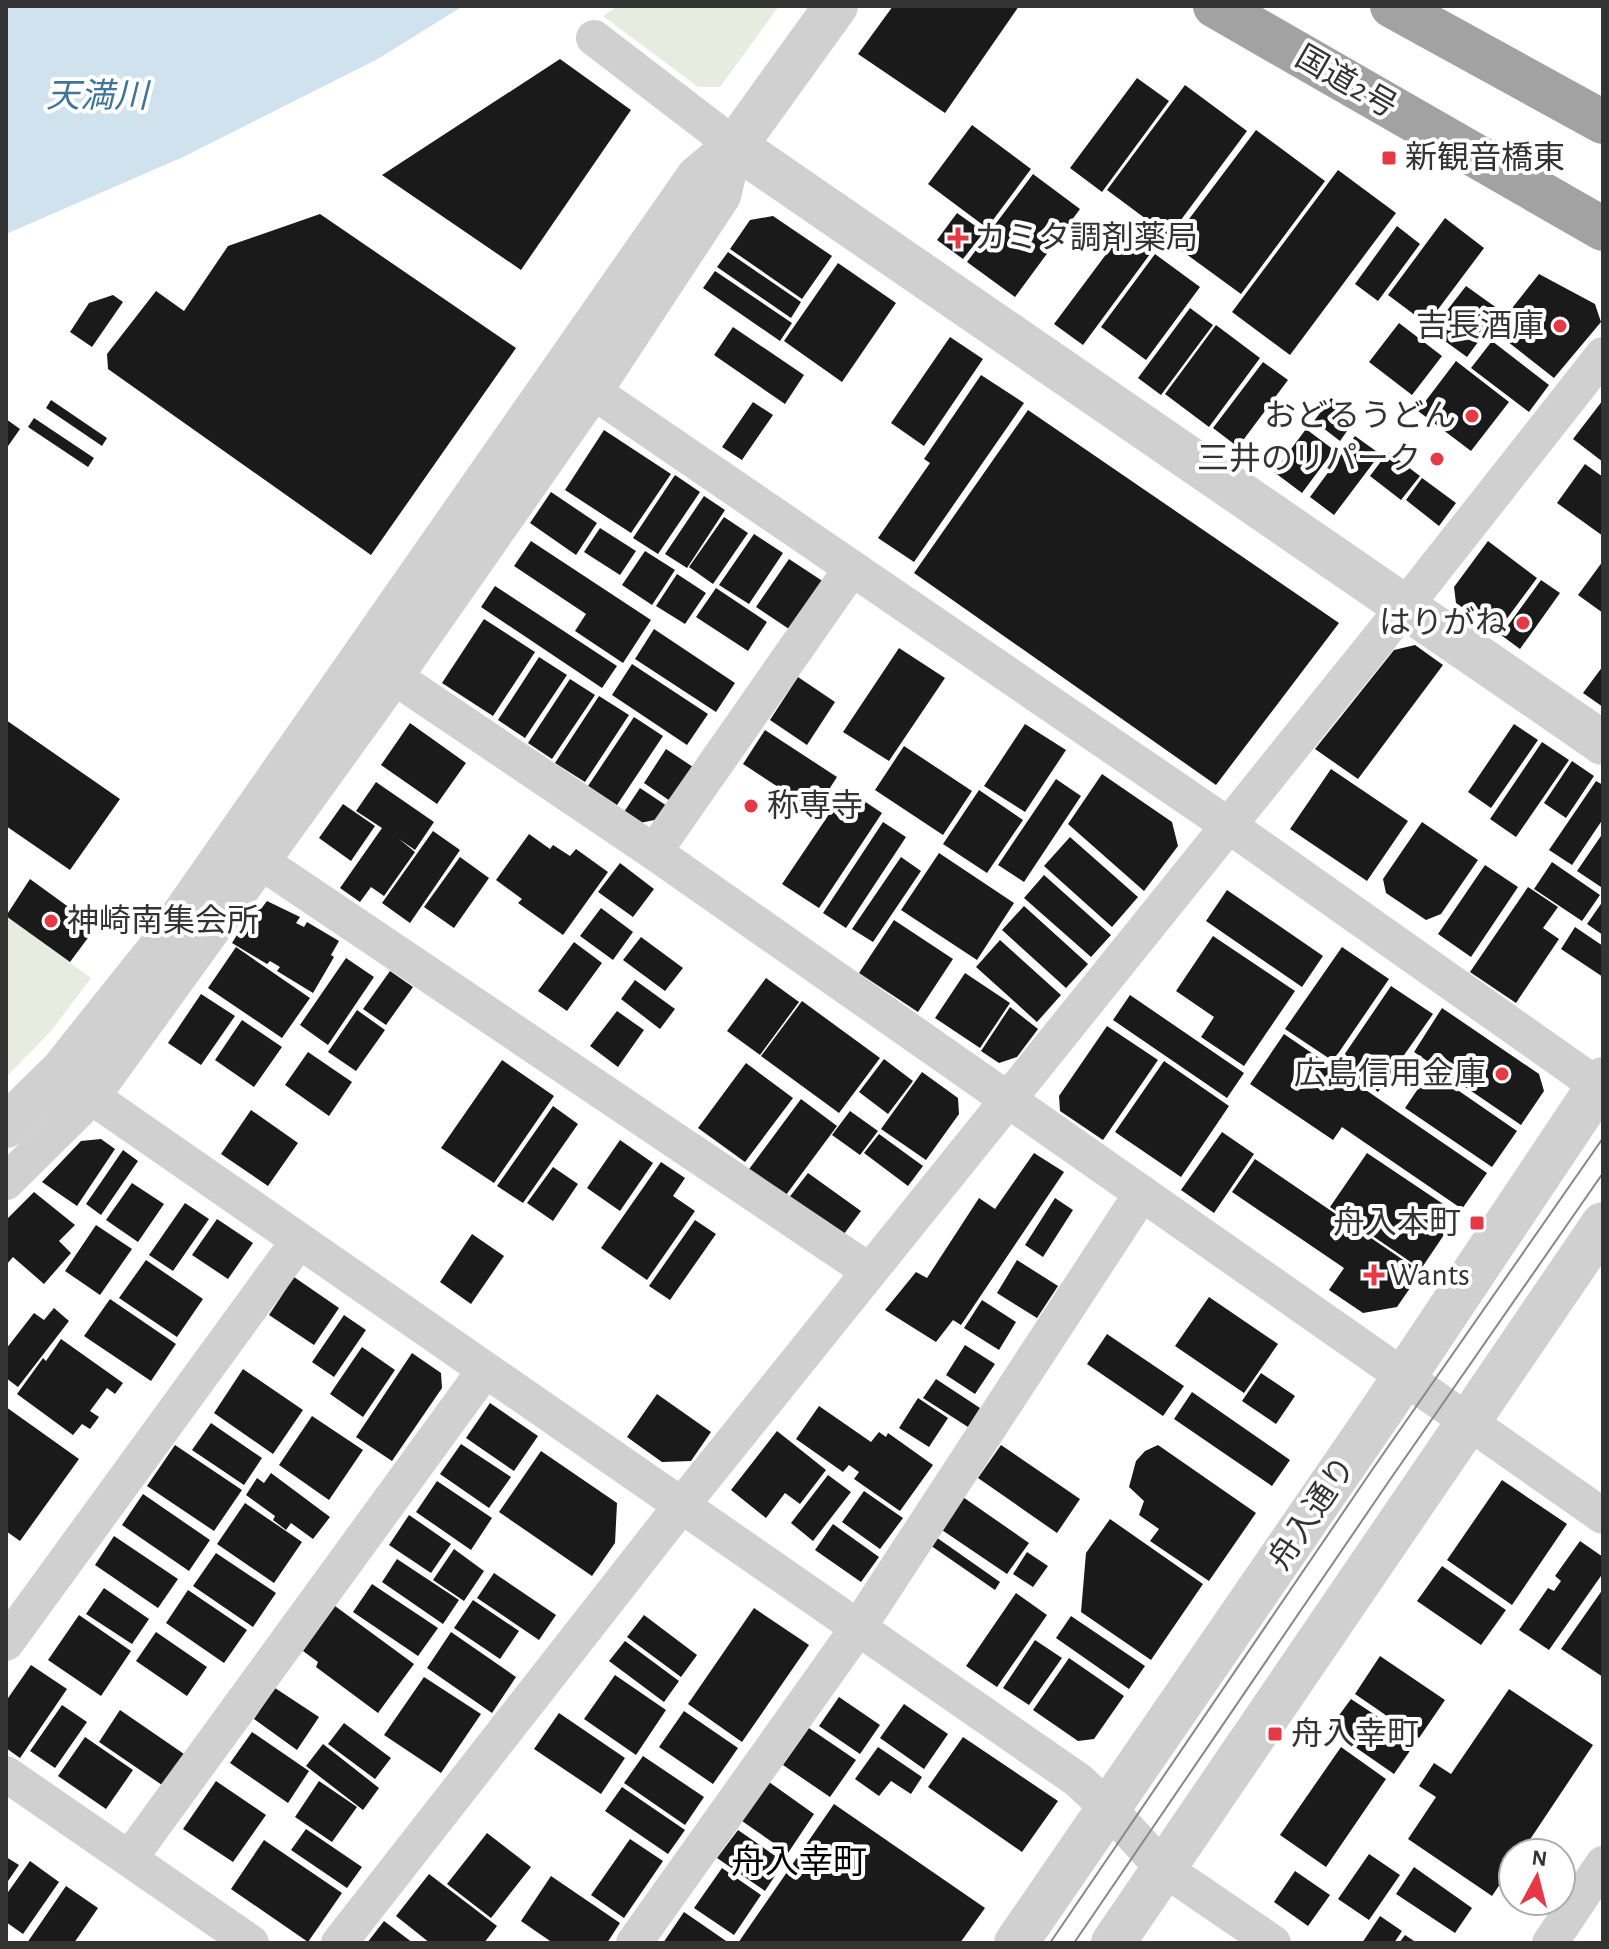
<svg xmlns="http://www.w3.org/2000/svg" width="1609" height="1949" font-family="'Alegreya Sans','Noto Sans JP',sans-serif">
<rect width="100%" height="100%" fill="#fff"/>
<path fill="#e6ecdf" d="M618,6H779L720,87H698L603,16Z
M6,916L91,978L51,1031L6,1077Z"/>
<path fill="#cfe2ee" d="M6,6H463L376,60L183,157L6,234Z"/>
<path fill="#1a1a1a" d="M893,6H1019L945,113L858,54Z
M560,59L631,110L521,270L382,175Z
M1137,78L1169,101L1102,192L1070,168Z
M1185,85L1247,131L1169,236L1107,190Z
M972,125L1031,169L987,228L928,184Z
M1256,130L1325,181L1241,294L1171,243Z
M1338,170L1396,213L1290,355L1232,312Z
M1033,174L1080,209L1015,297L967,262Z
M957,213L984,232L963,259L937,240Z
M320,214L516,348L371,555L108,369L107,354L156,291L184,311L228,246Z
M773,216L832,256L802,299L730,249L750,220Z
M1445,218L1484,248L1427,324L1388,295Z
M1397,226L1420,244L1378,301L1355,284Z
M1125,229L1153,250L1083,345L1054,324Z
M728,252L801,302L791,318L717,267Z
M1155,254L1200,287L1146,360L1101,327Z
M838,263L896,303L842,382L784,341Z
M715,271L792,323L780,341L703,288Z
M1539,274L1595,304L1601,322L1554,378L1494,331Z
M1466,286L1501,311L1467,357L1431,331Z
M113,295L123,302L92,347L70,332L89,303Z
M1190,308L1213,325L1161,395L1138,378Z
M1399,323L1442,356L1412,395L1369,362Z
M1216,325L1260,358L1209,427L1165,394Z
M733,327L804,375L785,404L714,355Z
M950,337L983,359L924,446L891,423Z
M1492,341L1549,385L1529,412L1471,368Z
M1456,361L1509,402L1471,451L1418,411Z
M1263,362L1288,380L1238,447L1213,428Z
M981,375L1024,403L914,562L878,538L930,463L924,459Z
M1331,398L1357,417L1340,441L1314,421Z
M51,400L107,438L102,446L46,408Z
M1603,400V462L1573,439Z
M753,402L773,415L742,460L722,447Z
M1028,410L1339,623L1216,785L914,573Z
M34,418L94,458L88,467L28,427Z
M6,419L20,429L6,449Z
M1306,429L1334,450L1302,493L1274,472Z
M604,430L671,474L631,533L565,490Z
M1355,436L1380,454L1334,515L1310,497Z
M1388,452L1420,476L1401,500L1370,476Z
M1585,464L1603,477V536L1557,503Z
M675,475L700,492L658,554L633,538Z
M1422,478L1456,503L1439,526L1406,500Z
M551,492L597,523L576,555L530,523Z
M704,496L725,510L687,568L665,554Z
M724,517L748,533L713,584L689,567Z
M600,528L636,551L620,575L584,552Z
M754,534L783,553L749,604L719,585Z
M531,541L651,620L623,663L575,631L586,614L514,566Z
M1488,541L1537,578L1497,632L1456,603L1454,587Z
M645,551L675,570L652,605L622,585Z
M789,559L824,582L792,631L756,607Z
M1603,561V613L1578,595Z
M677,574L706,593L685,624L656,606Z
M1541,580L1560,593L1520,649L1501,635Z
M495,586L617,666L602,688L481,607Z
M716,588L767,622L748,651L696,617Z
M484,619L535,652L493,716L442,683Z
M654,629L735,683L716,712L635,659Z
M1415,645L1443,665L1358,779L1315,749L1394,650Z
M899,648L945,678L889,761L843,732Z
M539,657L567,675L525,738L498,720Z
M632,664L708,714L687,745L612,695Z
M1603,666V707L1583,693Z
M798,677L835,702L807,745L770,720Z
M570,679L595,695L552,759L528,743Z
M599,696L629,715L585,782L555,763Z
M634,717L663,736L617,805L588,786Z
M6,720L120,799L70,870L6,826Z
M410,723L466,763L437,804L381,765Z
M1025,724L1066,750L1025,812L984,786Z
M1514,724L1538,740L1491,808L1468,792Z
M765,730L837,777L815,811L743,764Z
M1542,742L1569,760L1516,837L1490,819Z
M904,746L972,791L943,835L875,790Z
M666,749L699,771L676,805L644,783Z
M1572,761L1594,776L1566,818L1544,803Z
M1331,769L1408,821L1367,881L1290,829Z
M1102,774L1172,822L1178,846L1144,891L1068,824Z
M1056,779L1081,796L1024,882L998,865Z
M1596,781L1603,785V819L1572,865L1549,850Z
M376,782L434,822L415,850L399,839L415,852L384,896L371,887L360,902L340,888L382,828L356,811Z
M640,788L670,808L664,818L640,823L624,812Z
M846,789L882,813L819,908L782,884Z
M979,790L1023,820L987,873L943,844Z
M343,804L375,826L351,861L319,838Z
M883,822L906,837L846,928L823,913Z
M1422,822L1478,860L1441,914L1426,920L1386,893L1383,879Z
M433,831L460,850L410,923L382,903Z
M1603,833V884L1601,887L1577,871Z
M529,834L550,849L553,845L570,856L576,849L608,872L563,935L518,903L522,899L496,880Z
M1070,837L1138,897L1112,927L1044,866Z
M939,853L1014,903L977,960L901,910Z
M460,857L489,878L454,928L424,907Z
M901,857L921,871L873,942L852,929Z
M1552,862L1600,895L1582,921L1534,889Z
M620,863L654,889L633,917L598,892Z
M1485,865L1518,887L1471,957L1438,934Z
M1044,875L1111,935L1091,957L1024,898Z
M30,879L96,927L70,962L6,916Z
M1528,887L1558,907L1543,928L1559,939L1516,1003L1470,972Z
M1227,890L1323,956L1302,987L1206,921Z
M267,901L300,917L296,923L304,927L307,922L339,941L331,955L334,957L313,993L277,971L280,967L270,961L267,964L232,943L255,906L261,909Z
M1603,901V935L1587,924Z
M1024,906L1088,964L1066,988L1002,930Z
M601,908L633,932L613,960L580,936Z
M894,920L953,959L918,1012L859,973Z
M1575,927L1603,946V977L1561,949Z
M1213,936L1295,991L1244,1066L1201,1037L1214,1017L1176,991Z
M641,937L683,968L665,991L623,960Z
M1000,940L1061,995L1037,1022L976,967Z
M574,942L602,963L567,1011L538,991Z
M236,947L310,998L282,1038L208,988Z
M1342,947L1389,979L1333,1061L1285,1029Z
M346,958L374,977L328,1045L300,1025Z
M390,971L413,987L386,1025L363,1009Z
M965,973L1010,1003L980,1048L935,1018Z
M766,978L799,1002L760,1055L727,1031Z
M635,980L675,1009L660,1029L621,999Z
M1391,986L1433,1014L1378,1092L1338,1064Z
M201,994L235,1016L201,1065L168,1043Z
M1130,995L1244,1073L1227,1098L1113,1020Z
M802,1001L880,1058L839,1113L761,1056Z
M1010,1007L1038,1029L1017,1057L999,1063L981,1051Z
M1442,1008L1539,1074L1544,1091L1521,1125L1414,1052Z
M357,1010L385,1030L356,1071L328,1052Z
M617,1011L644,1030L618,1067L590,1046Z
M242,1020L282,1047L254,1087L215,1060Z
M1107,1026L1158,1060L1103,1140L1060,1111L1059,1096Z
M1284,1034L1487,1173L1462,1209L1342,1127L1333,1140L1250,1084Z
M308,1052L352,1082L329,1116L285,1085Z
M884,1059L913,1081L888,1114L859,1092Z
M502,1060L554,1096L494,1183L441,1148Z
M1164,1061L1229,1106L1181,1177L1115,1132Z
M746,1063L793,1098L745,1162L698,1128Z
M1430,1071L1517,1131L1492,1167L1405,1108Z
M922,1072L958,1098L959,1114L926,1160L881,1129Z
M801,1099L837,1126L783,1199L747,1172Z
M553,1106L578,1124L523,1203L497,1186Z
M251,1110L298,1143L268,1186L221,1154Z
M850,1111L878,1131L860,1155L832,1135Z
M1222,1132L1254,1154L1214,1213L1181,1190Z
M879,1134L923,1166L908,1186L864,1153Z
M101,1139L115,1149L77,1206L42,1182L81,1141Z
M620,1140L653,1163L620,1211L587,1188Z
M123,1150L138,1161L101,1215L86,1204Z
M1034,1153L1064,1172L961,1325L953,1320L936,1342L885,1310L916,1272L927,1278L979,1198L995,1209Z
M1367,1153L1458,1214L1421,1269L1330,1207Z
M1255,1159L1421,1272L1397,1307L1363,1313L1329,1290L1344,1268L1232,1192Z
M661,1162L685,1178L673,1196L695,1211L647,1280L601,1248Z
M553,1167L578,1184L553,1221L527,1203Z
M808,1173L861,1211L841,1238L788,1199Z
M132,1183L164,1204L138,1242L106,1220Z
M34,1192L75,1225L59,1241L71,1253L44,1284L13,1257L6,1265V1220Z
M1055,1198L1073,1210L1043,1257L1025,1245Z
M185,1203L209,1219L173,1271L149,1255Z
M217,1219L253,1243L228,1279L192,1255Z
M695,1220L716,1234L670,1300L649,1286Z
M96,1225L132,1249L100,1295L65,1271Z
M472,1234L504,1256L471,1304L440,1282Z
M146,1260L203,1299L177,1337L119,1298Z
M1017,1260L1058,1286L1037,1318L997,1293Z
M294,1277L339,1308L314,1345L269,1315Z
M1209,1297L1278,1344L1244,1393L1175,1346Z
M110,1299L176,1344L151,1381L84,1336Z
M982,1300L1016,1322L999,1350L964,1328Z
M54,1308L69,1321L18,1387L6,1378V1349L34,1313L44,1320Z
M344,1315L366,1330L334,1377L312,1362Z
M1107,1334L1184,1386L1163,1416L1087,1364Z
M61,1339L123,1383L115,1394L107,1388L90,1411L99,1417L90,1429L82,1424L73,1435L17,1394L43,1358L46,1361Z
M965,1345L995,1364L975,1394L946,1375Z
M362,1347L395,1370L363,1417L330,1394Z
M412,1353L441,1373L442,1388L392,1461L356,1437Z
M243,1369L303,1410L273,1454L214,1413Z
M1261,1373L1295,1396L1276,1424L1242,1401Z
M936,1379L980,1408L968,1427L923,1398Z
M1192,1392L1290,1460L1272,1486L1174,1419Z
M657,1394L711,1432L691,1461L662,1462L627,1437Z
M918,1398L948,1418L929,1447L899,1428Z
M490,1403L538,1436L514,1471L466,1438Z
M819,1406L871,1442L879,1432L886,1437L888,1433L933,1465L900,1511L854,1479L859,1472L849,1465L843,1472L796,1439Z
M6,1407L79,1459L20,1541L6,1531Z
M312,1416L363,1450L329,1500L279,1465Z
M211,1423L262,1458L244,1485L192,1450Z
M777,1431L826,1470L800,1504L785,1493L766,1518L731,1490Z
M461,1444L511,1477L489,1508L440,1474Z
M175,1445L242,1490L214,1531L147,1486Z
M1001,1445L1080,1499L1057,1533L978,1478Z
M1158,1445L1256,1513L1209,1581L1150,1541L1159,1529L1139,1515L1144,1501L1129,1487L1136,1461L1145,1451Z
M541,1451L617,1503L615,1543L592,1576L499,1512Z
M271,1473L330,1517L313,1539L291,1523L286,1530L273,1520L275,1516L246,1495L257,1478L264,1483Z
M828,1475L851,1492L813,1541L791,1523Z
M1502,1480L1567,1524L1512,1605L1447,1560Z
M437,1481L492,1518L471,1550L416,1512Z
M864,1491L903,1518L880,1549L842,1522Z
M143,1494L210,1540L189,1571L122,1525Z
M960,1495L1029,1543L1007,1574L939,1528Z
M245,1503L302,1542L274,1583L217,1544Z
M409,1515L451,1544L431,1573L389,1545Z
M1110,1519L1203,1584L1151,1660L1081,1612L1086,1553Z
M833,1524L879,1557L861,1582L815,1550Z
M933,1535L1000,1582L995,1590L927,1543Z
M114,1536L178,1579L158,1608L95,1565Z
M1580,1541L1603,1557V1573L1549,1650L1519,1630L1548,1588L1554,1591L1561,1581L1555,1576Z
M454,1549L484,1571L464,1601L433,1580Z
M1027,1552L1048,1566L1033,1587L1013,1574Z
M216,1553L276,1593L253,1627L193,1586Z
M397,1559L459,1600L443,1624L382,1582Z
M1442,1566L1506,1610L1481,1645L1417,1601Z
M494,1573L556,1615L539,1640L477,1598Z
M372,1584L438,1628L418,1656L353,1612Z
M104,1588L149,1619L132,1644L86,1614Z
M1603,1589V1677L1561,1649Z
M188,1590L247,1630L224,1663L166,1623Z
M1016,1593L1047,1615L997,1687L966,1666Z
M473,1600L519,1631L500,1659L454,1628Z
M335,1606L414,1664L378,1713L316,1667L318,1662L303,1651Z
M754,1608L809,1645L742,1742L688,1704Z
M79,1615L131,1651L101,1696L48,1660Z
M644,1615L697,1655L681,1677L627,1637Z
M1071,1616L1145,1666L1129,1689L1056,1638Z
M156,1632L207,1667L187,1696L136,1661Z
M451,1632L516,1677L492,1713L427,1668Z
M1035,1640L1062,1658L1029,1705L1003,1688Z
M625,1641L679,1681L664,1702L609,1661Z
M1380,1656L1445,1700L1419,1738L1355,1694Z
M1069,1658L1124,1696L1094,1739L1078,1741L1033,1710Z
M31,1665L67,1689L20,1758L6,1748V1701Z
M615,1675L666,1710L636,1755L584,1719Z
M424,1677L481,1714L441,1773L384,1735Z
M275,1688L319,1717L297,1750L254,1719Z
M1509,1689L1593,1745L1521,1853H1513V1865L1492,1896L1408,1839L1436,1797L1419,1786L1434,1763L1451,1774Z
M839,1697L880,1725L860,1754L819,1726Z
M1351,1699L1416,1742L1394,1774L1329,1729Z
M904,1704L948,1734L924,1769L880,1738Z
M62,1705L87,1722L55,1768L30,1751Z
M120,1710L184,1754L162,1785L99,1742Z
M684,1711L738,1748L713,1784L659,1747Z
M559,1713L625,1758L601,1794L534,1749Z
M344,1723L391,1758L375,1779L328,1744Z
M809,1728L856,1760L830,1797L783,1765Z
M252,1732L309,1771L288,1803L230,1763Z
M85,1737L133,1770L106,1809L58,1776Z
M963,1737L1058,1801L1022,1852L928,1787Z
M323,1744L379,1788L363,1810L306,1766Z
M878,1747L922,1777L911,1794L891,1781L879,1796L855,1779Z
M1341,1747L1386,1779L1326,1867L1280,1835Z
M643,1756L704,1797L685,1825L624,1783Z
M216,1781L266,1815L233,1862L183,1829Z
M319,1781L357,1807L332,1842L295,1817Z
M769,1782L814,1814L788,1853L742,1821Z
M622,1787L685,1830L668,1854L605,1811Z
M834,1804L985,1908L960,1943H738Z
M306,1829L362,1867L347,1888L291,1850Z
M738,1830L784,1862L765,1891L717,1858Z
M487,1833L531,1867L491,1918L447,1884Z
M630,1839L663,1861L624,1918L591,1895Z
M264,1840L342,1893L308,1942L231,1889Z
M1369,1854L1400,1875L1369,1920L1338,1899Z
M6,1857L19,1865L6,1884Z
M30,1861L59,1882L23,1934L6,1922V1895Z
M1414,1867L1472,1908L1455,1933L1396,1894Z
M722,1868L761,1895L734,1935L694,1908Z
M1295,1871L1330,1895L1308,1926L1274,1902Z
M429,1874L497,1926L484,1943H430L396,1916Z
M551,1876L620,1923L607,1943H553L521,1921Z
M66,1886L98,1908L74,1943H27Z
M684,1912L729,1943H663Z
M1380,1916L1402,1931L1394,1943H1362Z
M384,1921L413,1943H367Z
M1405,1935L1417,1943H1399Z"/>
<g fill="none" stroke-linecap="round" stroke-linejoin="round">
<path stroke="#d0d0d0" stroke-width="36" d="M594,392L1228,825L1598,1086
M365,657L654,852L1603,1516
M654,852L852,568
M263,863L869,1271
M62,1071L92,1097L1078,1780L1110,1810L1163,1868L1273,1943
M6,1182L92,1097L395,677L594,392L723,196L735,146L594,38
M6,1643L298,1242
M6,1774L251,1943
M129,1859L485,1370
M339,1943L681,1506L1406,605L1603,355
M634,1943L858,1628L1142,1193
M1550,1943L1603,1864"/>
<path stroke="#d0d0d0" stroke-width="44" d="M735,146L1603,743
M6,1126L62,1071L161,947L698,177L735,146L836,6
M1016,1943L1384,1407L1603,1079
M1113,1943L1603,1224"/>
<path stroke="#a2a2a2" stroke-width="44" d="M1215,6L1603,229
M1392,6L1603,122"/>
<path stroke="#888" stroke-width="2" d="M1050,1943L1372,1470L1603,1138
M1074,1943L1387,1484L1603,1173"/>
</g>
<g fill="#e63946" stroke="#fff" stroke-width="3">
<rect x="1381" y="150" width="16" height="16" rx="4"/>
<path d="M954 226h8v8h8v8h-8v8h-8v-8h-8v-8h8z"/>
<circle cx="1560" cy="326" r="8"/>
<circle cx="1472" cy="416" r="8"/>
<circle cx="1437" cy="459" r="8"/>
<circle cx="1523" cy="623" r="8"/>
<circle cx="751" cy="806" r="8"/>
<circle cx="51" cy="921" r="8"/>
<circle cx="1502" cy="1074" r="8"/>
<rect x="1469" y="1215" width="16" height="16" rx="4"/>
<path d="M1370 1263h8v8h8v8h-8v8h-8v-8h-8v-8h8z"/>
<rect x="1267" y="1726" width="16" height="16" rx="4"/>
</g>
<g text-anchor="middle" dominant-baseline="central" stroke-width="8" stroke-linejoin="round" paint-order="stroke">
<g font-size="32" fill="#333" stroke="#fff">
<text transform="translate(1346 82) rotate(30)">国道2号</text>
<text transform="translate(1312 1513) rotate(-56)">舟入通り</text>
</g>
<g font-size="32" fill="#333" stroke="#fff" text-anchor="start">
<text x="1405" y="158">新観音橋東</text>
<text x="974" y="238">カミタ調剤薬局</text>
<text x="1544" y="326" text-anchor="end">吉長酒庫</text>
<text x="1456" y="416" text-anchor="end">おどるうどん</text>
<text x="1421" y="459" text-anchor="end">三井のリパーク</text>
<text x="1507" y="623" text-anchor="end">はりがね</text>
<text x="767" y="806">称専寺</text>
<text x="67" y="921">神崎南集会所</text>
<text x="1486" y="1074" text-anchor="end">広島信用金庫</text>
<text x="1461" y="1223" text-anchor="end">舟入本町</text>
<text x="1390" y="1275">Wants</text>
<text x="1291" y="1734">舟入幸町</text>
</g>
<g font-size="34" font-style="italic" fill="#3f7597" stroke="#fff">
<text x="97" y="97">天満川</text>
</g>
<g font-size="34" fill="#000" stroke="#fff">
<text x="799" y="1863">舟入幸町</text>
</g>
</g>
<rect width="1609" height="1949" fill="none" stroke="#333333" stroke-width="16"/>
<g transform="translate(1537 1877) rotate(7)"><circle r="38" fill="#ffffff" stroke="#adadad" stroke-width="2"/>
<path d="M0-6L14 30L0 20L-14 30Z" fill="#e63946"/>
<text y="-12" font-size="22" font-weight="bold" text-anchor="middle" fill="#333333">N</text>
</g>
</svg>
